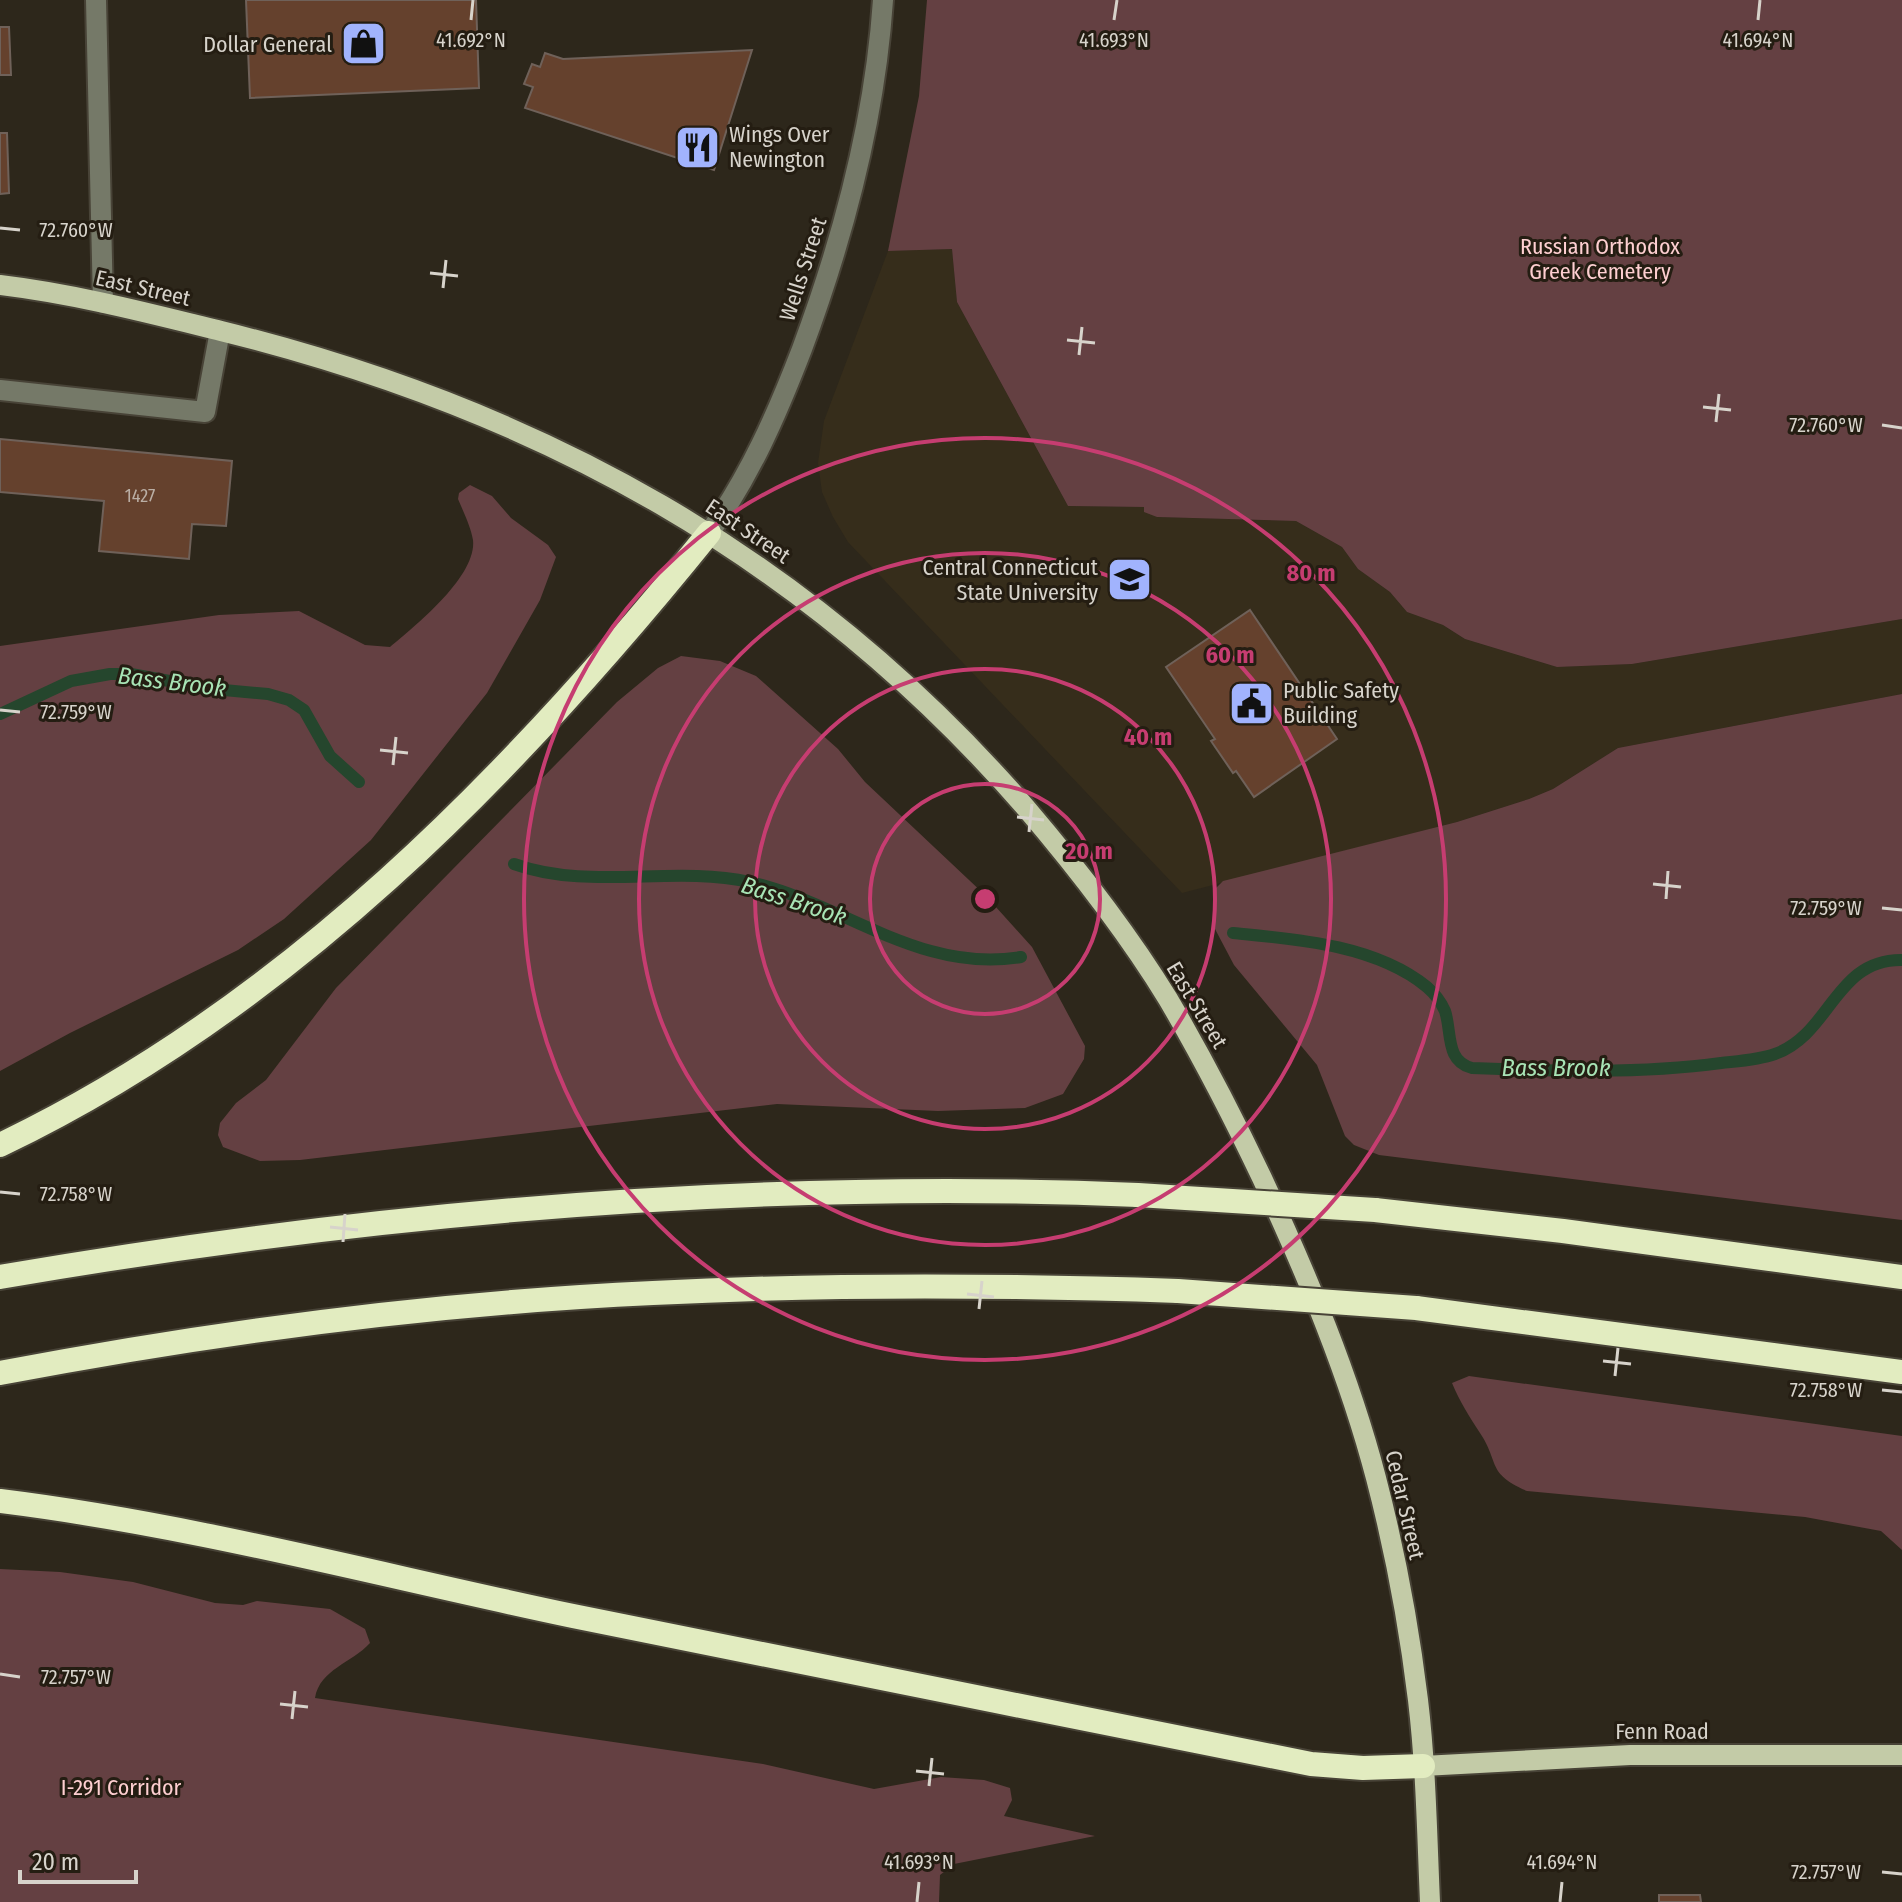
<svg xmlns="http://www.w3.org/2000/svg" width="1902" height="1902" font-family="'Fira Sans Condensed',sans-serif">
<rect width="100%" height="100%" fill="#2d271b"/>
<path fill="#362d1b" d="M952,249L957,302L1068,506L1144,507L1157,517L1296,521L1342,547L1358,569L1390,592L1407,612L1443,625L1465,639L1557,667L1632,664L1902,619V694L1618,748L1553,789L1529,799L1457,822L1182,893L848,542L833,517L822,492L818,463L824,421L888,251Z"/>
<path fill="#644042" d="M927,0H1902V619L1632,664L1557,667L1465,639L1443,625L1407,612L1390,592L1358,569L1342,547L1296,521L1157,517L1144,512V507L1068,506L957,302L952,249L888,251L919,96Z
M470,485L492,496L511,518L548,545L556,557L540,600L487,693L371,840L284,919L238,950L70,1033L0,1071V646L219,615L299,611L365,645L390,647C415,626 477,576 473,540C471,527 463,511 458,499L459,493Z
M681,656L720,661L756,676L838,749L865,782L986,896L1032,947L1085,1046L1084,1059L1063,1094L1025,1108L938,1111L777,1104L300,1160L260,1161L223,1147L218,1135L220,1123L236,1103L266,1080L336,988L617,702L658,668Z
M1902,694V1220L1379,1155L1354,1145L1345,1136L1317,1065L1234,965L1215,929L1214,890L1223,881L1457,822L1529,799L1553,789L1618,748Z
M1469,1376L1902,1436V1550L1881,1531L1805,1517L1527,1491C1486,1473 1500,1463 1480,1433C1469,1416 1460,1402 1452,1383Z
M0,1569L60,1572L133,1582L215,1603L243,1605L257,1601L330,1609L365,1629L370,1643C352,1663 320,1669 315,1698L763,1764L874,1789L941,1777L984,1780L1010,1788L1012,1800L1004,1816L1095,1836L954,1864L940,1875L939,1902H0Z"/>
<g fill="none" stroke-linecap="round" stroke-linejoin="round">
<path stroke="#25462d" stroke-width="12" d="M0,714L71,681L110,674H131L213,689L268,694L289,700L304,710L330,756L359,782
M514,864C589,891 672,865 750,882C843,903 920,974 1021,957
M1233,933C1296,939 1376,945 1427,987C1434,993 1441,1002 1445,1011C1452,1032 1445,1061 1472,1068C1554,1071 1640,1074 1721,1063C1739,1061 1758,1060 1775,1054C1831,1034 1835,959 1902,960"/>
</g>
<path fill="#65412d" stroke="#6f6159" stroke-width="2" d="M246,0H476L479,88L250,98Z
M0,27H9L11,75H0Z
M752,50L714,170L525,108L533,87L524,84L532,64L540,67L545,53L563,59Z
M0,133H7L9,193L0,194Z
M0,439L232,461L226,526L192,524L189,559L99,551L104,501L0,492Z
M1250,610L1337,739L1254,797L1236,771L1233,773L1211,741L1215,739L1166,667Z
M1659,1895H1700L1701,1902H1659Z"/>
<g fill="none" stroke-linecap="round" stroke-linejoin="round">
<defs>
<path id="minor" d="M96,0L103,303
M0,390L205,412L220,331
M709,533C750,476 777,414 802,349C844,236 875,120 883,0"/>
<path id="major" d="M0,285C75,294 148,313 221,331C541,410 809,558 1026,808C1077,868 1127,932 1168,999C1202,1057 1233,1117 1262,1178C1307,1275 1349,1375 1376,1478C1395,1551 1409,1626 1418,1700C1426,1767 1427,1835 1430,1902
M1423,1766L1630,1755H1902"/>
<path id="highway" d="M0,1145C286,1008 512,777 709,533
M1375,1210L1563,1231L1902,1277
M0,1277C376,1212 756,1179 1138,1195
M1416,1308L1902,1372
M0,1373C215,1332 434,1303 653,1293C828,1284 1003,1285 1178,1291
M0,1501C194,1525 382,1576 573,1616C819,1667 1065,1714 1311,1764L1363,1768L1423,1766"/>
</defs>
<use href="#minor" stroke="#484337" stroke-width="24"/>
<use href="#major" stroke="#484337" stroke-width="24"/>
<use href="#highway" stroke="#484337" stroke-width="28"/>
<use href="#minor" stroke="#757968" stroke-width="20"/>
<use href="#major" stroke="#c3cba7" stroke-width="20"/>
<use href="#highway" stroke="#e2ecc0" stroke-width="24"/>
<defs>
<path id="highway-bridge" d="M1138,1195L1375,1210
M1178,1291L1416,1308"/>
</defs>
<use href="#highway-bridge" stroke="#484337" stroke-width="28" stroke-linecap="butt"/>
<use href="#highway-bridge" stroke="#e2ecc0" stroke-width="24"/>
</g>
<path fill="none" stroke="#d7d3cb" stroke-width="3" d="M471,20L473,0M1114,20L1117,0M1758,20L1760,0M0,228L20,230M430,273L458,276M443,288L446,260M1067,340L1095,343M1079,355L1082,327M1703,407L1731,410M1716,422L1719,394M1882,425L1902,428M0,710L20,712M380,750L408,753M393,765L396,737M1017,817L1044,820M1029,832L1032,804M1653,884L1681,887M1666,899L1668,871M1882,908L1902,910M0,1192L20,1194M330,1227L358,1230M343,1242L345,1214M967,1294L994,1297M979,1309L982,1281M1603,1361L1631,1364M1615,1376L1618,1348M1882,1390L1902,1392M0,1674L20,1677M280,1704L308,1707M292,1719L295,1691M916,1771L944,1774M929,1786L932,1758M1882,1872L1902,1874M917,1902L919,1882M1560,1902L1562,1882"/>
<g fill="none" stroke="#c63d71" stroke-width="4">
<circle cx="985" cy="899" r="115"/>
<circle cx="985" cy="899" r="230"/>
<circle cx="985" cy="899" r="346"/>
<circle cx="985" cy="899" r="461"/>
</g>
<defs>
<symbol id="shop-square" viewBox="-11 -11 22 22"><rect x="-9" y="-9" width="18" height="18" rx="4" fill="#a1b3fd" stroke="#241d12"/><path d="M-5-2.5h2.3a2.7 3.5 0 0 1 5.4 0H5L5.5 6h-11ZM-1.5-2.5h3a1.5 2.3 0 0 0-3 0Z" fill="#111"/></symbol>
<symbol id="restaurant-square" viewBox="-11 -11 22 22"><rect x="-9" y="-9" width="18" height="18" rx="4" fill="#a1b3fd" stroke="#241d12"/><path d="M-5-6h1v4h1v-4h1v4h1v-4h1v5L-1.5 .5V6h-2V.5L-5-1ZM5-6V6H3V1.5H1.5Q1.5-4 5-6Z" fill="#111"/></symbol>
<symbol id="university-square" viewBox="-11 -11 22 22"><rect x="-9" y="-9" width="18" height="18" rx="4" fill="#a1b3fd" stroke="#241d12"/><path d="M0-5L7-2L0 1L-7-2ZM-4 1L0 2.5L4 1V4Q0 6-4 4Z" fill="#111"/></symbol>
<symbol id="civic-square" viewBox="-11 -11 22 22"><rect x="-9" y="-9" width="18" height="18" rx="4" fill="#a1b3fd" stroke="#241d12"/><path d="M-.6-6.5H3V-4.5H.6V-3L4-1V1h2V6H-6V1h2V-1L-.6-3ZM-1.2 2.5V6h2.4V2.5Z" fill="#111"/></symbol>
</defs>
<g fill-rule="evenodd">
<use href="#shop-square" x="338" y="18" width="51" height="51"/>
<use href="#restaurant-square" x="672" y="122" width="51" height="51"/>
<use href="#university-square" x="1104" y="554" width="51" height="51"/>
<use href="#civic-square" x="1226" y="678" width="51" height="51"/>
</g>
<g text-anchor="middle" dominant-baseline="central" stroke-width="6" stroke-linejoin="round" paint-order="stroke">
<g font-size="18" fill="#baaea4">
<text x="140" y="496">1427</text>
</g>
<g font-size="22" fill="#d7d3cb" stroke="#241d12" text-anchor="end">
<text x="332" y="44">Dollar General</text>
<text x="729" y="134" text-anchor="start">Wings Over<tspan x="729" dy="25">Newington</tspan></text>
<text x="1098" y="567">Central Connecticut<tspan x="1098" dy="25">State University</tspan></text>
<text x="1283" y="690" text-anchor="start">Public Safety<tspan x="1283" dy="25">Building</tspan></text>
</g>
<g font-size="22" fill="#fecfd1" stroke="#241d12">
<text x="1600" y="246">Russian Orthodox<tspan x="1600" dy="25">Greek Cemetery</tspan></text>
<text x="121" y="1787">I-291 Corridor</text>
</g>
<g font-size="22" fill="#d7d3cb" stroke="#241d12">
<text transform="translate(803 269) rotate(-72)">Wells Street</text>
<text transform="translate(143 288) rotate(13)">East Street</text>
<text transform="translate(748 531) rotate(34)">East Street</text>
<text transform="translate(1197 1005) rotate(59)">East Street</text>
<text transform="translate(1405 1505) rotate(77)">Cedar Street</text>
<text x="1662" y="1731">Fenn Road</text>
</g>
<g font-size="24" font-style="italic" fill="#a8e4b5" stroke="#241d12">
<text transform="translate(172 682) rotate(7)">Bass Brook</text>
<text transform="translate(794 901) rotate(18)">Bass Brook</text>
<text x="1556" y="1068">Bass Brook</text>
</g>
</g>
<g font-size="20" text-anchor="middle" fill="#d7d3cb" stroke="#241d12" stroke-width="6" stroke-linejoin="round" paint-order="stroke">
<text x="471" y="47">41.692°N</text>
<text x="1114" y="47">41.693°N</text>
<text x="1758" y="47">41.694°N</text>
<text x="76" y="237">72.760°W</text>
<text x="1826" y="432">72.760°W</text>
<text x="76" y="719">72.759°W</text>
<text x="1826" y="915">72.759°W</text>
<text x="76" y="1201">72.758°W</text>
<text x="1826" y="1397">72.758°W</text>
<text x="76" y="1684">72.757°W</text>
<text x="919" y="1869">41.693°N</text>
<text x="1562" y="1869">41.694°N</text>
<text x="1826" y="1879">72.757°W</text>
</g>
<circle cx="985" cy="899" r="12" fill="#c63d71" stroke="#241d12" stroke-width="4"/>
<g font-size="24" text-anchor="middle" font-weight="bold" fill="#c63d71" stroke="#241d12" stroke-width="6" stroke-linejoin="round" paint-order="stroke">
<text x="1311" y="581">80 m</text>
<text x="1230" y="663">60 m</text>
<text x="1148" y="745">40 m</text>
<text x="1089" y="859">20 m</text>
</g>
<path d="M20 1870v12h116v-12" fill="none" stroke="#d7d3cb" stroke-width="4"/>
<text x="32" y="1870" font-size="24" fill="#d7d3cb" stroke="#241d12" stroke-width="6" paint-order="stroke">20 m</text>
</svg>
